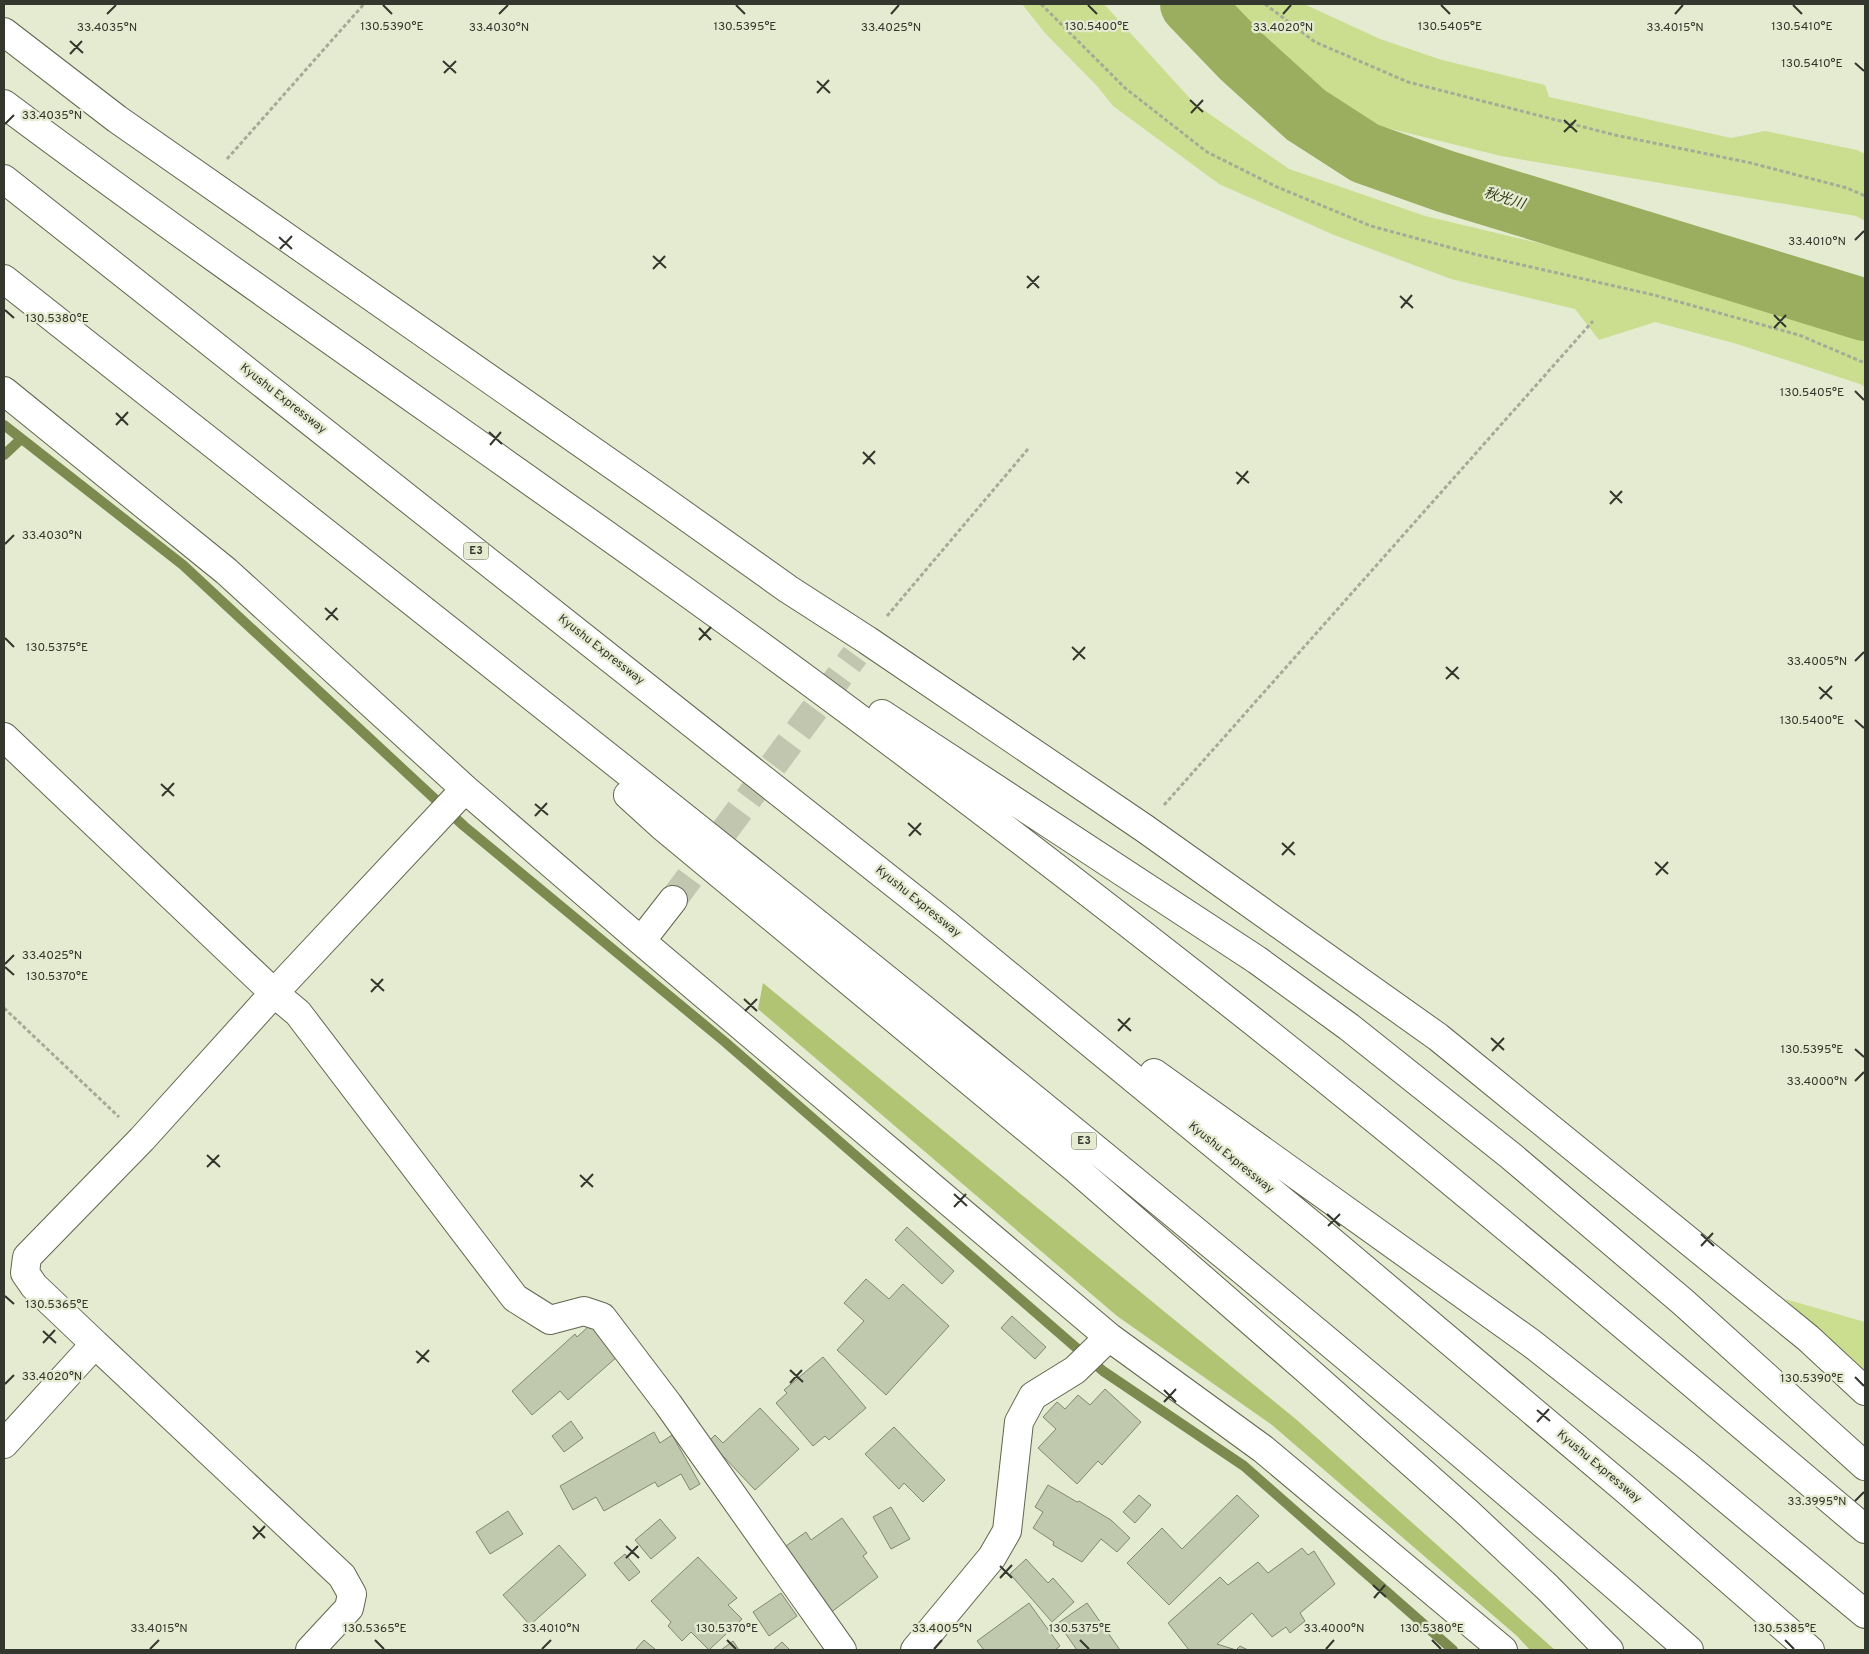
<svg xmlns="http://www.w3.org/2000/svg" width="1869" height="1654" font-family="Overpass,'Noto Sans JP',sans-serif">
<rect width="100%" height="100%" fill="#e4ebd0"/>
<path fill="#cbde90" d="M1022,4H1104L1195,104L1289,169L1425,216L1857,319L1865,323V387L1860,384L1737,344L1655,322L1599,340L1575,309L1451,279L1334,235L1219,184L1113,106L1097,86L1045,33Z
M1217,4H1304L1380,39L1442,60L1545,85L1549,97L1731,138L1765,131L1857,150L1865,154V221L1856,216L1501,156L1367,123L1257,49Z
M1785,1299L1865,1322V1373Z"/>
<path fill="#b1c474" d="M763,983L1298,1421L1555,1650H1530L1517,1636L1272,1425L1117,1316L758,1009Z"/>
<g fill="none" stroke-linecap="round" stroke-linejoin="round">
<path stroke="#7c8a4f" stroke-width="10" d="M4,425L183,565L464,826L725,1042L1103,1371L1244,1466L1453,1650
M4,455L21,439"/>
<path stroke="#9bad5e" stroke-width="62" d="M1191,4L1242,57L1306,115L1365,153L1444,181L1865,310"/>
</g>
<path fill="#c0c8ae" stroke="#818870" d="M907,1227L954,1271L942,1284L895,1240Z
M866,1279L889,1299L903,1284L949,1326L886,1395L837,1350L864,1321L844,1303Z
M1012,1316L1046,1347L1035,1359L1001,1328Z
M589,1326L594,1329L618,1356L568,1400L560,1391L532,1415L512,1391L575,1334L577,1337Z
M823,1357L866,1408L829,1440L825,1436L813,1446L776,1403L787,1393L784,1390Z
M1105,1389L1141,1422L1102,1465L1098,1461L1077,1484L1038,1448L1056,1429L1043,1417L1057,1402L1065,1409L1078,1395L1090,1405Z
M760,1408L799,1449L755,1490L709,1441L715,1435L723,1443Z
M571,1421L583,1438L564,1452L552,1436Z
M894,1427L945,1480L923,1502L904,1483L899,1489L865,1454Z
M654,1432L660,1443L672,1435L700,1484L690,1490L681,1474L658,1487L655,1482L604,1511L596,1497L573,1510L560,1486Z
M1048,1485L1077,1502L1079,1501L1111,1520L1130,1538L1117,1552L1101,1539L1082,1562L1053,1545L1054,1542L1033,1528L1043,1512L1035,1507Z
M1139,1495L1151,1505L1135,1523L1123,1512Z
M1237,1495L1259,1516L1169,1605L1127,1563L1162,1528L1182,1549Z
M891,1507L910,1539L891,1549L873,1517Z
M508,1511L523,1534L490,1554L476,1532Z
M842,1518L867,1553L863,1556L878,1577L830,1613L783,1548L806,1532L811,1540Z
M660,1519L676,1538L651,1559L635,1540Z
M559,1545L586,1575L530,1625L503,1595Z
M1302,1548L1308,1555L1314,1551L1335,1584L1300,1613L1305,1621L1290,1633L1286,1627L1272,1637L1252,1613L1217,1644L1236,1650L1240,1646L1248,1650H1189L1168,1623L1220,1577L1228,1585L1258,1562L1268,1573Z
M625,1554L640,1572L629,1581L614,1563Z
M698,1557L737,1598L728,1605L742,1619L709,1650L691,1632L682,1641L668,1626L671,1622L651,1601Z
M1026,1559L1048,1583L1053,1578L1074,1602L1052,1622L1010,1574Z
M781,1593L797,1616L769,1636L753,1612Z
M1029,1603L1060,1646L1055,1650H984L977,1641Z
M1087,1603L1120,1650H1077L1058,1623Z
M644,1640L656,1650H635Z
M733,1641L739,1650H721Z
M782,1642L790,1650H773Z"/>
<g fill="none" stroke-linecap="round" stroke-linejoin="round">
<path stroke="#c1c7af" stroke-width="28" stroke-dasharray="28 14" stroke-linecap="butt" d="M673,900L855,655"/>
<defs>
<path id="minor" d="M4,32L117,119L660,498L788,589L867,640L1144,828L1438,1037L1808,1338L1865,1391
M4,391L226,571L465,789L641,941L1109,1337L1263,1449L1503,1650
M4,737L274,993L298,1013L515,1298L550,1320L584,1311L602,1317L668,1404L842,1650
M641,941L673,900
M95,1344L342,1576L352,1594L349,1608L310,1650
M4,1444L95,1344L34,1286L25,1273L27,1257L142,1139L274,993L465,789
M915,1650L992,1557L1007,1531L1019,1422L1033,1396L1075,1370L1109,1337"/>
<path id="motorway" d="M4,104C293,320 595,520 884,737C1044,857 1203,980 1359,1106C1530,1244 1697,1388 1865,1529
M4,179L947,925L1318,1230L1625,1489L1810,1650
M4,279C572,728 1144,1173 1689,1650
M882,714L1257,960L1349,1027L1511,1156L1683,1302L1865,1466
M628,795L662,826L1076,1169L1307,1370L1467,1512L1547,1587L1609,1650
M1154,1073L1531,1343L1687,1466L1865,1614"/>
</defs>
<use href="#minor" stroke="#60664f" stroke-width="30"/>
<use href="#motorway" stroke="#60664f" stroke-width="30"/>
<path stroke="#a5ab96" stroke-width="3" stroke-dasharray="4 2.5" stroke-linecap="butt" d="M1041,4L1125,88L1207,152L1277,187L1371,226L1474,254L1654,295L1799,335L1865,363
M1265,4L1315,42L1408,82L1615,135L1751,163L1847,188L1865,196
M227,159L364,4
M887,616L1028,449
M1164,805L1593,321
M4,1008L119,1117"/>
<use href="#minor" stroke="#fff" stroke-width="28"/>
<use href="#motorway" stroke="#fff" stroke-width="28"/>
</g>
<path fill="none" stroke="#34372d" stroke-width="2" d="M383,5L392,14M736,5L745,14M1088,5L1097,14M1441,5L1450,14M1793,5L1802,14M107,14L116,5M499,14L508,5M891,14L899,5M1283,14L1291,5M1675,14L1683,5M70,41L83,53M70,54L82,41M443,61L456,73M1855,63L1864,71M444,73L456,61M817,81L830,93M817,93L829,80M1190,100L1203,112M1191,113L1203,100M1564,120L1577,132M5,124L14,115M1564,132L1576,120M279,237L292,249M1855,240L1864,231M280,249L292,236M653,256L666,268M653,269L665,256M1027,276L1039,288M1027,288L1039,276M1400,296L1413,308M1401,308L1412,295M5,310L14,318M1774,315L1786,327M1774,328L1786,315M1855,391L1864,400M116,413L128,425M116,425L128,412M489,432L502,444M490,445L501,432M863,452L875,464M863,464L875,451M1236,472L1249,483M1237,484L1248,471M1610,491L1622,503M1610,504L1622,491M5,544L14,535M325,608L338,620M326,620L337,608M699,628L711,640M5,638L14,647M699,640L711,627M1072,647L1085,659M1073,660L1085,647M1855,661L1864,652M1446,667L1459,679M1446,679L1458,667M1819,687L1832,699M1820,699L1832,686M1855,720L1864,728M161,784L174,796M162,796L174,783M535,804L548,815M535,816L547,803M908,823L921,835M909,836L921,823M1282,843L1295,855M1282,855L1294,842M1655,862L1668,874M1656,875L1668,862M5,964L14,955M5,967L14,975M371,979L384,991M371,992L383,979M744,999L757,1011M745,1011L757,999M1118,1019L1131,1031M1118,1031L1130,1018M1491,1038L1504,1050M1855,1049L1864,1057M1492,1051L1504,1038M1855,1081L1864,1072M207,1155L220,1167M207,1167L219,1155M580,1175L593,1187M581,1187L593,1174M954,1194L967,1206M954,1207L966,1194M1327,1214L1340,1226M1328,1226L1340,1214M1701,1234L1714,1246M1701,1246L1713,1233M5,1296L14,1304M43,1331L56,1343M43,1343L55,1330M416,1351L429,1362M417,1363L429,1350M790,1370L803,1382M1855,1377L1864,1386M790,1383L802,1370M5,1384L14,1375M1164,1390L1176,1402M1164,1402L1176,1389M1537,1410L1550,1421M1537,1422L1549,1409M1855,1501L1864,1492M253,1526L265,1538M253,1539L265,1526M626,1546L639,1558M626,1558L638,1546M1000,1566L1012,1578M1000,1578L1012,1565M1373,1585L1386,1597M1374,1598L1385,1585M375,1640L384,1649M727,1640L736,1649M1080,1640L1089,1649M1432,1640L1441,1649M1785,1640L1794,1649M150,1649L159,1640M542,1649L551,1640M934,1649L942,1640M1326,1649L1334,1640"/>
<g text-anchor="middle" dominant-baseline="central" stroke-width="4.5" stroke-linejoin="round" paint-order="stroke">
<g fill="#e4ebd0" stroke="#696d5e" stroke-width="1">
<rect x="463.5" y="542.5" width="25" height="17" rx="4"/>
<rect x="1071.5" y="1132.5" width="25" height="17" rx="4"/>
</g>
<g font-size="11" font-weight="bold" fill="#34372d">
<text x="476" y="551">E3</text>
<text x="1084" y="1141">E3</text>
</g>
<g font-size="12" fill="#34372d" stroke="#e4ebd0">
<text transform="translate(283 399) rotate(38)">Kyushu Expressway</text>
<text transform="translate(601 650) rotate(38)">Kyushu Expressway</text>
<text transform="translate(918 902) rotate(39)">Kyushu Expressway</text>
<text transform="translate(1231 1158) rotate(39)">Kyushu Expressway</text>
<text transform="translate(1599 1467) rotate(40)">Kyushu Expressway</text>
</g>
<g font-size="14" font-style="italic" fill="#303715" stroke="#e4ebd0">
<text transform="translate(1504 199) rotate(17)">秋光川</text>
</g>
</g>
<g font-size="12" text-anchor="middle" fill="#34372d" stroke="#e4ebd0" stroke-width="4.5" stroke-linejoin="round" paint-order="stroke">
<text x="392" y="30">130.5390°E</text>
<text x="745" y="30">130.5395°E</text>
<text x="1097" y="30">130.5400°E</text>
<text x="1450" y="30">130.5405°E</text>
<text x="1802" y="30">130.5410°E</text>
<text x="107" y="31">33.4035°N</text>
<text x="499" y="31">33.4030°N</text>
<text x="891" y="31">33.4025°N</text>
<text x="1283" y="31">33.4020°N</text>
<text x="1675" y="31">33.4015°N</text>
<text x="1812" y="67">130.5410°E</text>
<text x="52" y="119">33.4035°N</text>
<text x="1817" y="245">33.4010°N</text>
<text x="57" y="322">130.5380°E</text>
<text x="1812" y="396">130.5405°E</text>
<text x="52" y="539">33.4030°N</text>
<text x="57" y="651">130.5375°E</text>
<text x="1817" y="665">33.4005°N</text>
<text x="1812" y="724">130.5400°E</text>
<text x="52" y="959">33.4025°N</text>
<text x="57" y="980">130.5370°E</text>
<text x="1812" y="1053">130.5395°E</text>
<text x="1817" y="1085">33.4000°N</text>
<text x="57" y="1308">130.5365°E</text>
<text x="52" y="1380">33.4020°N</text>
<text x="1812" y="1382">130.5390°E</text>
<text x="1817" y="1505">33.3995°N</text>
<text x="159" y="1632">33.4015°N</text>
<text x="551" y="1632">33.4010°N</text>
<text x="942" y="1632">33.4005°N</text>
<text x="1334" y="1632">33.4000°N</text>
<text x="375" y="1632">130.5365°E</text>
<text x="727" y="1632">130.5370°E</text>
<text x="1080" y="1632">130.5375°E</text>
<text x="1432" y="1632">130.5380°E</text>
<text x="1785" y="1632">130.5385°E</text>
</g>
<rect width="1869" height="1654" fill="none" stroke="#34372d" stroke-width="10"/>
</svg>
